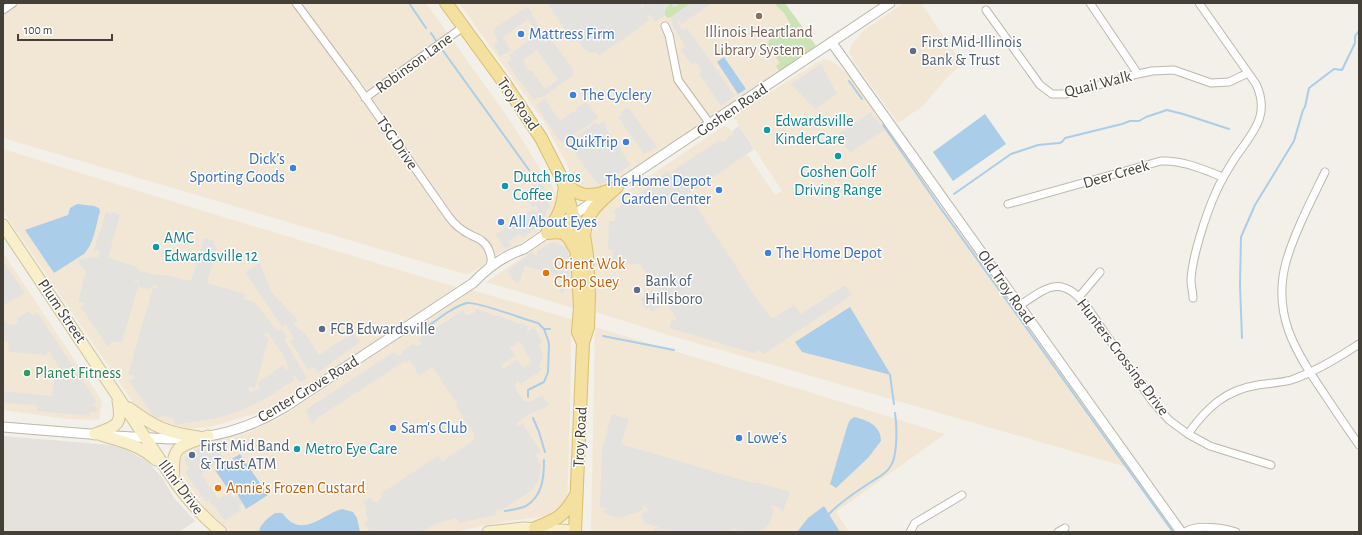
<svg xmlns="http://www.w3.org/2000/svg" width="1362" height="535" font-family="'Alegreya Sans',sans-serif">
<rect width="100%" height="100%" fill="#f2f0e8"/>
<path fill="#f2e7d5" d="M3,3H426L513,125L544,175L547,173L559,204L547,226L505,254L502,251L468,275L3,138Z
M459,3H782L815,50L610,185L585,191L576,185L565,160L544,122Z
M904,3H921L963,65L951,73L923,106L898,123L854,62L849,52L852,44L863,31Z
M826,59L835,63L851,78L1130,468L662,333L596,312L595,263L589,229L596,212L721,128L725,126L730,129L775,195L782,191L733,116L734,115L818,62Z
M3,149L200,210L456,287L396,328L275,406L258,413L210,427L176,430L166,428L137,408L3,211Z
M556,236L569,243L573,265V308L486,282L551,238Z
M3,253L102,401L99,420L67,419L3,410Z
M472,290L574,320L573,329L571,336L570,417L567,504L554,515L503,522L453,532H231L206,509L178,469V457L182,452L193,446L233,437L250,432L281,417Z
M595,327L796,388L945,434L836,512L849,532H591Z"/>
<path fill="#e5e2dd" d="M3,436L111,445L125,449L147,461L163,479L174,498L195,521L179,532H3Z"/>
<path fill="#cce3b5" d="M671,3L674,7L680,3H691L671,17L667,18L664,13L666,8Z
M774,3H785L816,46L779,71L776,66L780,63L767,45L769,43L768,41L791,25L784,13Z"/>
<path fill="#e4e2df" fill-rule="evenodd" d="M547,3H639L643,8L644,6L642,3H653L655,5L656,3H680L674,7L672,3L669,4L665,11V16L655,22L650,15H648L647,17L650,20L599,56L596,52L590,53L583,48L578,39L574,42Z
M691,3H712L682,24L679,20L678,22L682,30L687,28L735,96L721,106L699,74L702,71L696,62L692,65L681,50L685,46L672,25L671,17Z
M527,7L532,12V15L540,27L534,31L528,19L503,37L511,50L506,54H504L500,56L493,45L498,41L494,33L496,27Z
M539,33L545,42L550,39L562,53L574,72L572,73L574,75L543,97H538L534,100L513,72L515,70L513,71L507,63L511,59L509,55ZM537,50L558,80L545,89L531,70L529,71L524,64L525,62L524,59Z
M821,64L837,94L815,109L791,84Z
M545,99L560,121L572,112H575V110L586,102L599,118L562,143L556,136L536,105Z
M628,107L657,147L644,154L618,117L623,114L621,112Z
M871,112L884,130L850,153L837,135Z
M604,121L607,130L631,165L604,183L599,184L595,181L575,153L570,141L596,122L598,125Z
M739,126L754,149L688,194L736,266L752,292L772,319L794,305L801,314L845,285L852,295L764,354L760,350L753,353L669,328L672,320L675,321L677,319L664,300H660L663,305L652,312L649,307L646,310L642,304L643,303L640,299L653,290L656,294L658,291L640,264L613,263V250L608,249L609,221H614L615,217L616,216L613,211L660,180L663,184L665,182L661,175L668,171L672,177H674L676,175L672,171L720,140L723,143L728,137L733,135L732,131Z
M542,183L545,190L540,193L544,192L551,208L547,210L545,216L536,223L538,227L523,237L520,234L509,241L511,245L505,249L496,234L534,209L538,213L537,207L536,206L533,208L522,192Z
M106,212L111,214L112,212L120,215L108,258L135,266L140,271L157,275H164L191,281L204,238L215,241L214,245L217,246L207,283L245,294L244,299L254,302L258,306L277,331L282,330L287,336L285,338V341L307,378L300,383L295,376L292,375L294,380L265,399L243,410L218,418L175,425L174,420L173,418L162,416L156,419L129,381L134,378V376L128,374L153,287L157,288L158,286L154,285L149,289L140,287L138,280H134V281L139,283L122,343L115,341L107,346L81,307L85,303L78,301L86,272L78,262L80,258L81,259L90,257L96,258L99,256L100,252L94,250ZM264,333H268L283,355L289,368L287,370L283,365L257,383L260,388L251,392L249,390V387L255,388L269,338L264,336Z
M555,242L564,247H567L569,259L566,263L567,266L569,267V280L563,294L560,292L564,277L525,266L519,283L515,282L507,271L533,251L534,255L537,256V251L539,250L551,243Z
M3,261L25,293L3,306Z
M260,263L272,293L298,320L294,324L297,328L305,333L319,355L354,332L360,342L318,373L314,367L308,370L290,341L294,338L286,325L282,327L245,272Z
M476,309L528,326L527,332L534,328L543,342L539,345L543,354L542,359L539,366L542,370L521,384L517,380L515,386L516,390L524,401H532L542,395L549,405L542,409L531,413L517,423L518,426L523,424L541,452L536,455L541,465L538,481L532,490L525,495L503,509L495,510L496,515L459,523L457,519L456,518L439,523L420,532H370L364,523L368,519L366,515V508L363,502L370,497L373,502H377L382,497L380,494L438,456L441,460L443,461L474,440V434L457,408V401H455L433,368H431L419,376L410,360L406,363L405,361L316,419L315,421L312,423L305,410L394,352L398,356L402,354V351L413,344L416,346L420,345L421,343L419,339L463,310L466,315L474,313ZM519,341L532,362L523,368L517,360L503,369L501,365L515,356L510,348Z
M29,311L33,315L37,312L97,402L93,405L98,408L96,413L91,411L90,416L37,411V406L36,405L3,403L5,391L52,396L55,372H60L61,371L49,351L47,352V355L8,352L9,342L5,341L3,339V322L6,321L8,325L18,324L17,319Z
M612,414L629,419L621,444L749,482L759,483L790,492L781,516L782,512L779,508L771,505V507L774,508L770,524L760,532H736L738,530L733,528L731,532H674L667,530L666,531L668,532H653L654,528L659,529L660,528L652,525L644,524L641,514L648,511V509L646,506H643V510L619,518L604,514L605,508L600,507L602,448Z
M216,448L224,457L201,474L218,499L228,493L234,497L238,495L243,503L239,506L242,509L225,521L209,500L206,502L185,472L189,469L185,461V458L191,452L200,449L212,451Z"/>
<path fill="#aacde9" d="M724,57L746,89L738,94L717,62Z
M985,114L1006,144L953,181L933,152Z
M77,204L94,206L99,208L100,211C96,225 94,244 84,254L54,273L25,230L68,215L70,208Z
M850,307L891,375L802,352L795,342Z
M854,417C867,420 881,425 881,441L868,458L836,488L830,484L848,424L850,420Z
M240,454L268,495L246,509L236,492H230L215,470Z
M824,506L840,532H797L808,518Z
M342,509L353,512L357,518L360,532H259C260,524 268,518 275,513H282C285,516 288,520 291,522C308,533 326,513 342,509Z"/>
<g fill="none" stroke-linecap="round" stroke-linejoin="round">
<path stroke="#aacde9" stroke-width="2" d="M409,3L426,28
M431,33L437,42
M441,48L529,170
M849,81L862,99
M883,125L939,206L1173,532
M954,194L1011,154L1038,145L1059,143L1062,142L1065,138L1122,124L1130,121H1139L1146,117L1167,110L1183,114L1229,129
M417,334C431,325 451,307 467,303C476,301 526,320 538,323L544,329H550
M603,336L674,350
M1242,338L1240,285L1241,237L1255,205L1294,141L1303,110L1305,107L1309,88L1334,69L1342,70L1355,43V36L1359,31
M890,375L894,404
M528,397V390L544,382L548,372L549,345L548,340L544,329
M533,418L539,432L545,452
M505,511C511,510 520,509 526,506C543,496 544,476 544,460
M829,514C841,501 856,492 871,482C877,478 886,474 890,467C898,457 897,426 895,413"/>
<defs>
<path id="minor" d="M296,3L356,84L449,217C455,225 462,231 471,235C474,237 479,238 482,241C489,246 495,262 488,268
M1090,3L1138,74
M3,10L13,3
M986,10L1040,85L1052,94H1066L1138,74L1152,71L1174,70L1211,83L1229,82L1248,73
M665,26L669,35L678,80L710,124
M365,98L463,27
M1325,172C1311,201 1295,231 1286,262C1272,314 1295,351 1323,392C1335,410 1347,428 1359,445
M1008,204L1161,161C1183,160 1204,170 1223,177
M1079,297L1100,272
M1193,298C1193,293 1191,286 1191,280C1192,257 1206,214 1216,192C1221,180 1228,169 1235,158C1252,133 1271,116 1256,84L1199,3
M1019,306C1046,288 1060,274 1085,304L1152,401L1169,420L1188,434L1210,446L1271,465
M1188,434C1207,407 1226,390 1258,385C1269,383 1281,383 1291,380C1315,372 1338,358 1359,344
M910,532L915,523L962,495
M1058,532L1065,528
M1185,532C1196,524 1224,528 1236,532"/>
<path id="tertiary" d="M832,43L1181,532
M612,189L890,3
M3,427L102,435
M115,436L170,439L190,438
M203,437C232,433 260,422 285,407L473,283C487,268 506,255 524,249L600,197"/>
<path id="secondary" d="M3,225L175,482C189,502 202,516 221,532
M129,408C154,427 168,433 199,437
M95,434C116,426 123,426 118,401
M101,435C121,441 140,445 156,460
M174,479C171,445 178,447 208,436
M488,532L523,528L575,531"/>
<path id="primary" d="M446,3L505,84L541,138L563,181L573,215L584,235L587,255L589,295L588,327L583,343L575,532
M563,179C575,198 591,198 610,190
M573,218L578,270L580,308L578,332L583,343
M547,233C556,220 563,209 564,192
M547,233C563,231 567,232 574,247
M584,235C587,210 599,203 617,187
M535,528C558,519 564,516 576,495"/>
</defs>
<use href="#minor" stroke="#bdb8ac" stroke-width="9"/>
<use href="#tertiary" stroke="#bdb8ac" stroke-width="11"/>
<use href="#secondary" stroke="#cec39c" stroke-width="13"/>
<use href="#primary" stroke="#d8be70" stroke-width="14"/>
<use href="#minor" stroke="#fff" stroke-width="7"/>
<use href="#tertiary" stroke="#fff" stroke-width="9"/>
<use href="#secondary" stroke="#f9f0cb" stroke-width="11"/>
<use href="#primary" stroke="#f4e09f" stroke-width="12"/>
</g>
<circle fill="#8d6e63" stroke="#fff" stroke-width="1.5" cx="759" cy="16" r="4"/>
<g fill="#3f7fe0" stroke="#fff" stroke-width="1.5">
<circle cx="521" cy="34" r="4"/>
<circle cx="573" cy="95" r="4"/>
<circle cx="626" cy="142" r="4"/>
<circle cx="293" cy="168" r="4"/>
<circle cx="719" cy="190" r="4"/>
<circle cx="501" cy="222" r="4"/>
<circle cx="768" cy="253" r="4"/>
<circle cx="393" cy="428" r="4"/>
<circle cx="739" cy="438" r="4"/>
</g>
<g fill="#5c6f8a" stroke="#fff" stroke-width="1.5">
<circle cx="913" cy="51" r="4"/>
<circle cx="637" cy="290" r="4"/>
<circle cx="322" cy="329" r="4"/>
<circle cx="192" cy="455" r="4"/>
</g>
<g fill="#0f9aa8" stroke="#fff" stroke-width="1.5">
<circle cx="767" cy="130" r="4"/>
<circle cx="838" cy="156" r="4"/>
<circle cx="505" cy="186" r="4"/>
<circle cx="156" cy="247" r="4"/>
<circle cx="297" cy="449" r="4"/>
</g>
<g fill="#e8710a" stroke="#fff" stroke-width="1.5">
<circle cx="546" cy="273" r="4"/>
<circle cx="218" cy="488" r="4"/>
</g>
<circle fill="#2e9e5b" stroke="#fff" stroke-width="1.5" cx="27" cy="373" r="4"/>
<g text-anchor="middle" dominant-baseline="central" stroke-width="3" stroke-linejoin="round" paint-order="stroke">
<g font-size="16" fill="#785e54" stroke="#fff">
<text x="759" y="32">Illinois Heartland<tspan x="759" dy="18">Library System</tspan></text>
</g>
<g font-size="16" fill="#366cbe" stroke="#fff" text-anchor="start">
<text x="529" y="34">Mattress Firm</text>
<text x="581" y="95">The Cyclery</text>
<text x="618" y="142" text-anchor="end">QuikTrip</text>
<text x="285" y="159" text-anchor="end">Dick's<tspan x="285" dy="18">Sporting Goods</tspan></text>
<text x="711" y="181" text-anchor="end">The Home Depot<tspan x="711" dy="18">Garden Center</tspan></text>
<text x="509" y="222">All About Eyes</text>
<text x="776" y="253">The Home Depot</text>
<text x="401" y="428">Sam's Club</text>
<text x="747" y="438">Lowe's</text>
</g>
<g font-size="16" fill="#4e5e75" stroke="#fff" text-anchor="start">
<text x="921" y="42">First Mid-Illinois<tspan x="921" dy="18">Bank &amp; Trust</tspan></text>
<text x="645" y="281">Bank of<tspan x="645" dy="18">Hillsboro</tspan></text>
<text x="330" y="329">FCB Edwardsville</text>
<text x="200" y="446">First Mid Band<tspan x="200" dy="18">&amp; Trust ATM</tspan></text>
</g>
<g font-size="16" fill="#454037" stroke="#fff">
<text transform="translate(414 63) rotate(-36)">Robinson Lane</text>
<text transform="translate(1098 84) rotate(-14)">Quail Walk</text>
<text transform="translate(518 104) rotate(55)">Troy Road</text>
<text transform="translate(732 110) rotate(-34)">Goshen Road</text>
<text transform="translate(397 143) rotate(55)">TSG Drive</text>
<text transform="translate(1116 174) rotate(-16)">Deer Creek</text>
<text transform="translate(1006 287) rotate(55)">Old Troy Road</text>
<text transform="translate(62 311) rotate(56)">Plum Street</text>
<text transform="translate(1123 357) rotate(53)">Hunters Crossing Drive</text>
<text transform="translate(308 389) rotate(-31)">Center Grove Road</text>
<text transform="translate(580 437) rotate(-87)">Troy Road</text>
<text transform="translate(181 487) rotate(53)">Illini Drive</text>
</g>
<g font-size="16" fill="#0d838f" stroke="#fff" text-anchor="start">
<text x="775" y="121">Edwardsville<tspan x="775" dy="18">KinderCare</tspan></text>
<text x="838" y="172" text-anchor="middle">Goshen Golf<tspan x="838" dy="18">Driving Range</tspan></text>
<text x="513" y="177">Dutch Bros<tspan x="513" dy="18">Coffee</tspan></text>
<text x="164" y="238">AMC<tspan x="164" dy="18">Edwardsville 12</tspan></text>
<text x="305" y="449">Metro Eye Care</text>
</g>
<g font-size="16" fill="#c56008" stroke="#fff" text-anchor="start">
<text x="554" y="264">Orient Wok<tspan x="554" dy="18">Chop Suey</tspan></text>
<text x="226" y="488">Annie's Frozen Custard</text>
</g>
<g font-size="16" fill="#27864d" stroke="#fff" text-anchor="start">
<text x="35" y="373">Planet Fitness</text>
</g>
</g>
<rect width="1362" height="535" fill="none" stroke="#454037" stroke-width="8"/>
<path d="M18 34v6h94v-6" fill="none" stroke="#454037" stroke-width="2"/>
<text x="24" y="34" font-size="12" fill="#454037" stroke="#ffffff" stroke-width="3" paint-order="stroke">100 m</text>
</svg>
